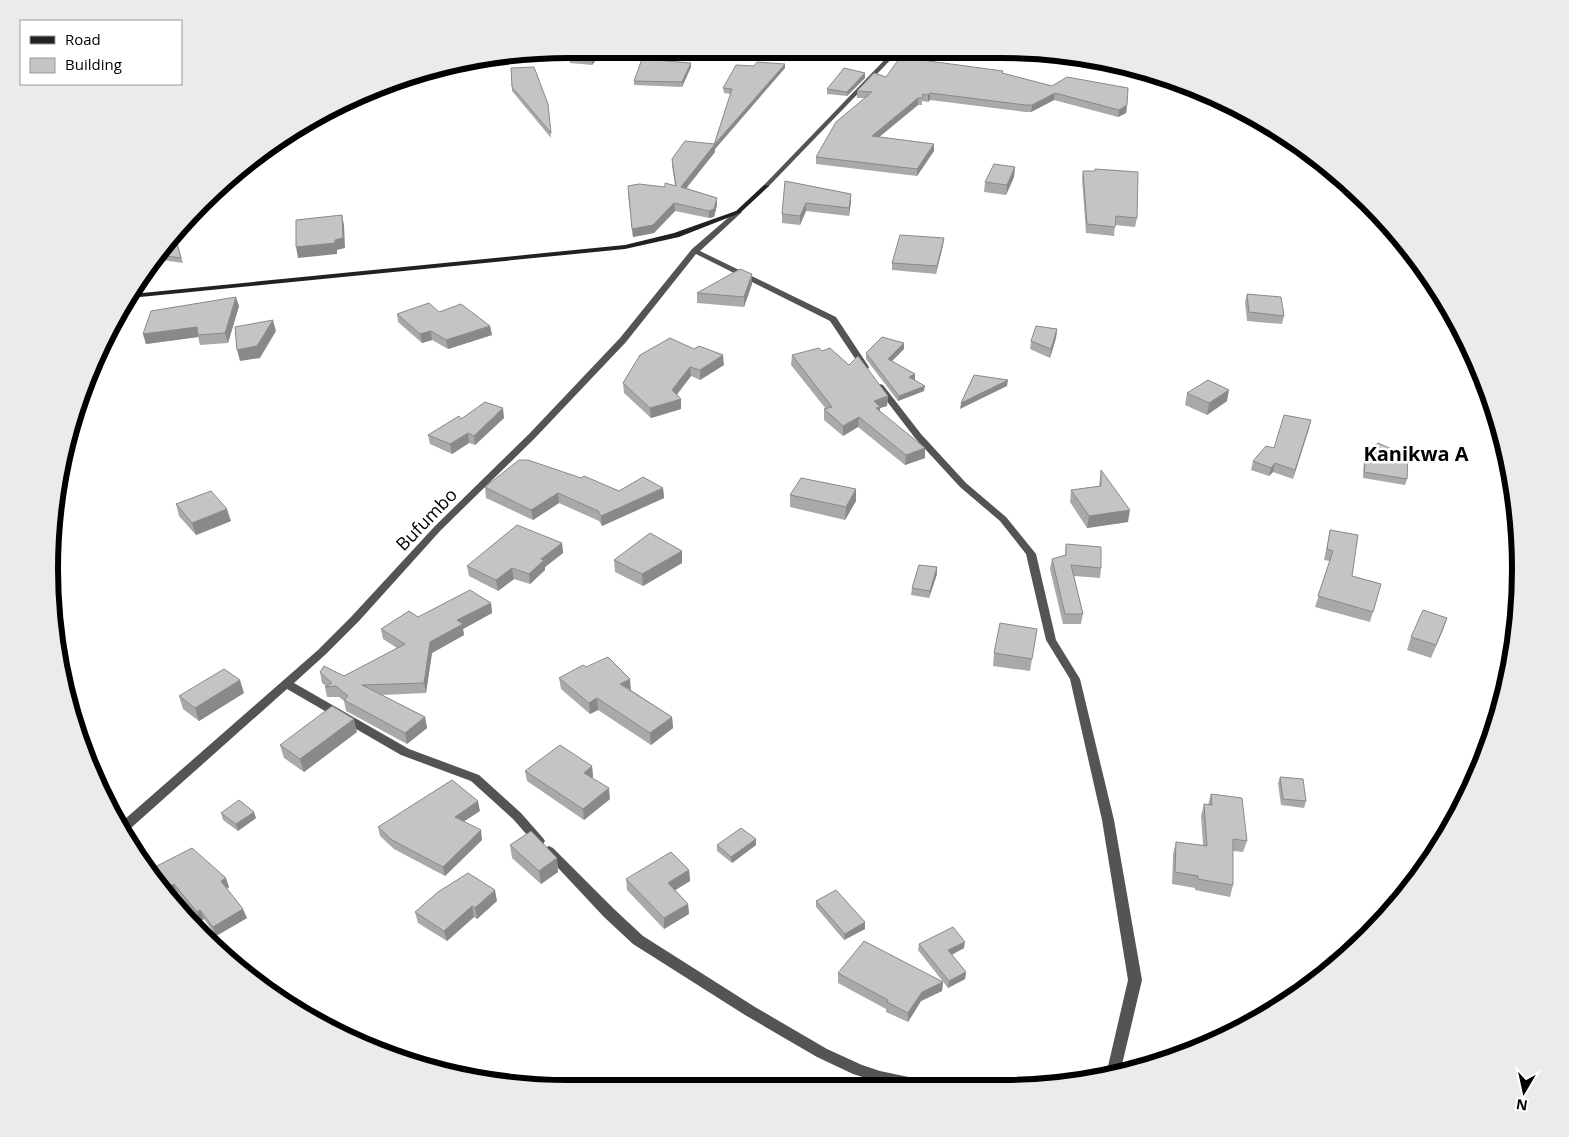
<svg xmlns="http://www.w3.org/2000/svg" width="1569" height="1137" font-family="'Open Sans',sans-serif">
<rect width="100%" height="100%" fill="#fff"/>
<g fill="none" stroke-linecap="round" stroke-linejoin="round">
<path fill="#545454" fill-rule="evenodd" d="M895,49H901L768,187H764V185Z
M736,211L742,212L700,251L836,317L869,367L868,369H862L830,321L696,254L626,342L535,438L441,530L359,621L326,654L294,683L409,749L479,775L521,813L543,838L545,841L543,844L539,846L535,844L513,819L471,781L401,755L287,689L123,835L117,826L318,650L351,617L435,526L529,434L620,338L692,249Z
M880,384L883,385L921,434L966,483L1006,517L1036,554L1056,640L1080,679L1114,820L1142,980L1120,1073L1106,1076V1075L1128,980L1102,820L1070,679L1046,640L1026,554L1000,521L960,487L915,438L876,387Z
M549,846L553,848L614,909L643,936L755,1007L827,1049L862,1065L880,1071L918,1079L923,1081L925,1085H888L853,1074L817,1057L745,1015L633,944L604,917L545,854L543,851L545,848Z"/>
<path fill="#212121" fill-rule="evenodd" d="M764,185L769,186L740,213L679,237L625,249L130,298L132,294L625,245L674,233L736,211Z"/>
</g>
<path fill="#a9a9a9" d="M578,49H605L592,65L570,63L569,59Z
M945,49L924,61L1003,71V74L1127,105L1126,113L1118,117L1054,100L1031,112H1025L930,100L928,102L922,101V105H918L879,137L934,151L917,176L816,164V157L865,98H857V91Z
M691,67L682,87L634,85V81Z
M785,68L715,149V152L686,188L717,198V205L714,217L709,218L675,211L654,233L633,237L628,194L675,185L672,166V159L714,144L731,94L724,93L723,88Z
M865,73V78L847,96L827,94V89Z
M512,87L548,104L551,138L512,91Z
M1015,167L1014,177L1006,195L984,192L985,182Z
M1095,169L1137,218L1135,227L1115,225L1114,236L1086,233L1082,179L1083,171H1095Z
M785,181L851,194V202L849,216L806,211L800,225L782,223V214Z
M211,197L213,207L208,199Z
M174,232L183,263L155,259Z
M944,238L943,245L936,274L892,270V263Z
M752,274V284L744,307L697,303V293Z
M1247,294L1284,316L1282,324L1247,321L1245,302Z
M239,306L228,343L200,345L198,337L146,344L143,334Z
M397,314L490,326L492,335L448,349L432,340L422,343L398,322Z
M1057,329L1056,338L1050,358L1030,349L1031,341Z
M904,343V349L892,361L915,374L914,380L924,391L898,401L866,359V353Z
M822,351L849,365L888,396L887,406L880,408V411L925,458L905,465L858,427L843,436L824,420V409H826L791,365L792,355Z
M640,355L724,365L700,380L691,376L677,395L681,409L651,418L624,393L623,383Z
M1187,393L1227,401L1207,415L1185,405Z
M504,418L475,445L469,443L452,454L430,444L428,435L461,419Z
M1311,420L1293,479L1273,472L1269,476L1251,470L1253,461L1274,448Z
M1366,453L1407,479L1405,485L1363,478L1364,459Z
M1101,470L1128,522L1087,528L1070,502L1071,490L1099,486Z
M581,478L619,491L663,488L664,498L602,526L599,521L559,503L533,520L486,498L485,487Z
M856,489V501L845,520L790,507V495Z
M176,504L231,521L196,535L179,516Z
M1330,530L1352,576L1381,584L1370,622L1315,607L1330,561L1324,560Z
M562,543L563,553L545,567V570L530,584L514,579L498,591L469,576L467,566Z
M1066,544L1101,568L1100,578L1074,576L1083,614L1081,624H1063L1050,569L1052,559L1065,556Z
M682,551V563L643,586L615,572L614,560Z
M937,567V574L929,598L911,595L912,588Z
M491,603L492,613L463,629L464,635L432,653L426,693L382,695L425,717L427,728L407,744L346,711L344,701L339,697H327L325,687L326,686L322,683L320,672L344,676L397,648L383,639L381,629L418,617Z
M1447,618L1431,658L1407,650L1411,637Z
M1037,629L1030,671L993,666L994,653Z
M586,667L631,690L672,717L673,728L651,745L598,710L590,714L561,689L559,678Z
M244,693L199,721L183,709L179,696Z
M357,732L304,772L284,758L280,745Z
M592,766L593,777L592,778L610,799L584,820L527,781L525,771Z
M1280,777L1306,801L1304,808L1281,805L1278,783Z
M1211,794L1247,841L1243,852L1233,851V885L1230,897L1195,890V888L1172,884L1173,854L1176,842L1203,845L1201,816L1204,804L1208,805Z
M480,811L464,821L482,840L445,876L394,849L380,836L378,827Z
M221,813L256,818L238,831L223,820Z
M756,839V845L732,863L717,851V845Z
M510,845L557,858L558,872L541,884L512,858Z
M153,868L229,887L227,889L247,918L216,936L204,919L200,921L178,893L170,897L156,878Z
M689,870L690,881L675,890L688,904L689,914L664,929L627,890L626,879Z
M497,901L477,919L474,917L447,941L418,923L415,912Z
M816,901L865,929L844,940L816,907Z
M919,944L964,948L952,955L966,972L965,979L948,988L918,950Z
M838,973L943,982L942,991L921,1001L908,1022L886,1012V1009L838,983Z"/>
<path fill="#898989" d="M601,49H605L592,65V61Z
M934,49H945L914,66V59Z
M691,63V67L682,87V82Z
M785,64V68L715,149V152L681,195V187L715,144Z
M865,73V78L847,96V92Z
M930,93V100L928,102V95Z
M1055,93L1054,100L1031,112L1032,105Z
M918,98V105L872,143V136Z
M1127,105L1126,113L1118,117L1119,110Z
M934,144V151L917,176V169Z
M1015,167L1014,177L1006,195L1007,185Z
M851,194V202L849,216V208Z
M717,198V205L714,217L709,218V211Z
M674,203L675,211L654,233L633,237L632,229Z
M806,203V211L800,225V216Z
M342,215L344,225L345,248L337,250V254L298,258L296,247L335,240Z
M944,238L943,245L936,274L937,266Z
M752,274V284L744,307V297Z
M236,297L239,306L228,343L225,333Z
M273,320L276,331L260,358L240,361L237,350Z
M490,326L492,335L448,349L446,340Z
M197,327L198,337L146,344L143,334Z
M1057,329L1056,338L1050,358L1051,349Z
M431,331L432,340L422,343L420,334Z
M904,343V349L888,365V359Z
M723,355L724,365L700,380V370Z
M690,367L691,376L672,400V390Z
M915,374V380L909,383V377Z
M1008,380L1007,386L960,409L961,403Z
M925,386L924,391L898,401L899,396Z
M1229,390L1227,401L1207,415L1209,403Z
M888,396L887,406L880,408V417L874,401Z
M681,399V409L651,418L650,408Z
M503,408L504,418L475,445L474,436Z
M859,417L858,427L843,436V426Z
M1311,420L1309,429L1293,479L1295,470Z
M468,433L469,443L452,454L450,444Z
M925,448V458L905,465L906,455Z
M1275,463L1273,472L1269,476L1271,468Z
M663,488L664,498L602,526L601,516Z
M856,489V501L845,520L846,507Z
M558,493L559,503L533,520L531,510Z
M227,509L231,521L196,535L192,523Z
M1130,510L1128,522L1087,528L1089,516Z
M562,543L563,553L545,567V570L530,584L529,574L541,559Z
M682,551V563L643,586L642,574Z
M937,567V574L929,598L930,591Z
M512,568L514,579L498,591L496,580Z
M491,603L492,613L463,629L464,635L432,653L426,693L424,683L430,642L457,620Z
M1447,618L1443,630L1431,658L1436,645Z
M630,679L631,690L620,684Z
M240,680L244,693L199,721L195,708Z
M597,698L598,710L590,714L589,703Z
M425,717L427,728L407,744L405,733Z
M672,717L673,728L651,745L650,733Z
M354,719L357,732L304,772L300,759Z
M592,766L593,777L585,783L584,773Z
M609,788L610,799L584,820L583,809Z
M478,801L480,811L457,826L455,817Z
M254,812L256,818L238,831L236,824Z
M481,830L482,840L445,876L443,867Z
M756,839V845L732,863L731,857Z
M557,858L558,872L541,884L539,871Z
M689,870L690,881L669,894L668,883Z
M226,878L229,887L224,891L221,881Z
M174,884L178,893L170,897L166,888Z
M495,890L497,901L477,919L475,908Z
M688,904L689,914L664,929V918Z
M472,906L474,917L447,941L444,931Z
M243,909L247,918L216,936L213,927Z
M200,910L204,919L200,921L197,912Z
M865,922V929L844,940L845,934Z
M965,942L964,948L947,957L948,950Z
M966,972L965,979L948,988L949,981Z
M943,982L942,991L921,1001L908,1022V1013L922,992Z"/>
<path fill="#c4c4c4" stroke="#898989" d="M578,49H601L592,61L569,59Z
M906,49H934L914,59L1003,71L1002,73L1052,86L1067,77L1128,88L1127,105L1119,110L1055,93L1032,105H1025L930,93L928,95L923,94L922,98H918L872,136L934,144L917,169L816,157L836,122L872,92L857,91L874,73L886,77Z
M642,59L691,63L682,82L634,81Z
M757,62L785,64L714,145L732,89L723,88L736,65L754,66Z
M534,67L548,104L551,133L512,87L511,68Z
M844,68L865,73L847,92L827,89Z
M685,141L715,144L681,187L717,198L714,209L709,211L674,203L653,225L632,229L628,186L639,184L665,187V183L676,186L672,159Z
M994,164L1015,167L1007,185L985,182Z
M1095,169L1138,172L1137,218L1116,216L1115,227L1087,224L1083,171H1095Z
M785,181L851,194L849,208L806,203L800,216L782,214Z
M342,215L343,238L335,240V243L296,247V220Z
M174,232L181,258L158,255Z
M900,235L944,238L937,266L892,263Z
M740,269L752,274L744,297L697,293Z
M1247,294L1281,297L1284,316L1249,312Z
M236,297L225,333L198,335L197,327L143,334L151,311Z
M429,303L439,312L461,304L490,326L446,340L431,331L420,334L397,314Z
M273,320L257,346L237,350L235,327Z
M1036,326L1057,329L1051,349L1031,341Z
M882,337L904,343L888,359L915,374L909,377L925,386L899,396L866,353Z
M670,338L694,349L699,346L723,355L700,370L690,367L672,390L681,399L650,408L623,383L640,355Z
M819,348L822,351L830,348L849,365L858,356L888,396L874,401L880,407L876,408L925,448L906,455L859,417L843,426L824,409L832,407L792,355Z
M974,375L1008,380L961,403Z
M1208,380L1229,390L1209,403L1187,393Z
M485,402L503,408L474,436L468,433L450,444L428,435L459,416L461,419Z
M1284,415L1311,420L1295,470L1275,463L1271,468L1253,461L1266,446L1274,448Z
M1378,443L1408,456L1407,479L1364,472L1366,453Z
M519,460H528L581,478L584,476L619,491L643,477L663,488L601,516L598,511L558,493L531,510L485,487Z
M1101,470L1130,510L1089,516L1071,490L1101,486Z
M801,478L856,489L846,507L790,495Z
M211,491L227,509L192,523L176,504Z
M517,525L562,543L541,559L544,560L529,574L512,568L496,580L467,566Z
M1330,530L1358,535L1352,576L1381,584L1373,612L1318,596L1333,551L1327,549Z
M650,533L682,551L642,574L614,560Z
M1066,544L1101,547V568L1071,565L1083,614H1065L1052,559L1066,555Z
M919,565L937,567L930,591L912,588Z
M470,590L491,603L457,620L463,624L430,642L424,683L362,685L425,717L405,733L344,700L348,696L336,686L325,687L332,683L320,672L324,666L344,676L405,644L381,629L409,611L418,617Z
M1423,610L1447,618L1436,645L1411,637Z
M1000,623L1037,629L1032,659L994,653Z
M608,657L630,679L620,684L672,717L650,733L597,698L589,703L559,678L583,665L586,667Z
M224,669L240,680L195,708L179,696Z
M332,706L354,719L300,759L280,745Z
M560,745L592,766L584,773L609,788L583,809L525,771Z
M1280,777L1303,779L1306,801L1283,799Z
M452,780L478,801L455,817L481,830L443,867L392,840L378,827Z
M1211,794L1242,798L1247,841L1233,839V885L1198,879V876L1175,872L1176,842L1207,846L1204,804L1212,805Z
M239,800L254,812L236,824L221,813Z
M741,828L756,839L731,857L717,845Z
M531,831L557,858L539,871L510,845Z
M192,848L226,878L221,881L243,909L213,927L200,910L197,912L174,884L166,888L153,868Z
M671,852L689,870L668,883L688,904L664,918L626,879Z
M468,873L495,890L475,908L472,906L444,931L415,912L438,892Z
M836,890L865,922L845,934L816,901Z
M953,927L965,942L948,950L966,972L949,981L919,944Z
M864,941L943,982L922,992L908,1013L887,1002L888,1000L838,973Z"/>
<g text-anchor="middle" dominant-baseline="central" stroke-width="5" stroke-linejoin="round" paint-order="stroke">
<g font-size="18" fill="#000" stroke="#fff">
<text transform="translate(426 519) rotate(-46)">Bufumbo</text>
</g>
<g font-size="20" font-weight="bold" fill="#000" stroke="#fff">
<text x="1416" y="453">Kanikwa A</text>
</g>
</g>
<path d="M0 0H1569V1137H0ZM569 58H1001A511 511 0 0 1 1512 569V569A511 511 0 0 1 1001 1080H569A511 511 0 0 1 58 569V569A511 511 0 0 1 569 58Z" fill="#ebebeb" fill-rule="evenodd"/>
<path fill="none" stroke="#000" stroke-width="6" d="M569 58H1001A511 511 0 0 1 1512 569V569A511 511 0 0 1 1001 1080H569A511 511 0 0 1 58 569V569A511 511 0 0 1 569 58Z"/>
<rect x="20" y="20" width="162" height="65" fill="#ffffff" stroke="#999999"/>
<rect x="30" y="36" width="25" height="8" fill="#212121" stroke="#999999"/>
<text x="65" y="45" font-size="15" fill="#000000">Road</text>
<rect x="30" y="58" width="25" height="15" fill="#c4c4c4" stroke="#999999"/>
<text x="65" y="70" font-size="15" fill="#000000">Building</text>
<g transform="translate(1524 1092) rotate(189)" stroke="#ffffff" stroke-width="4" paint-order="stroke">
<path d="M0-4L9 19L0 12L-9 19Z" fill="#000000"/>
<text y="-8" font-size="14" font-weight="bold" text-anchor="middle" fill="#000000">N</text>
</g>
</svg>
